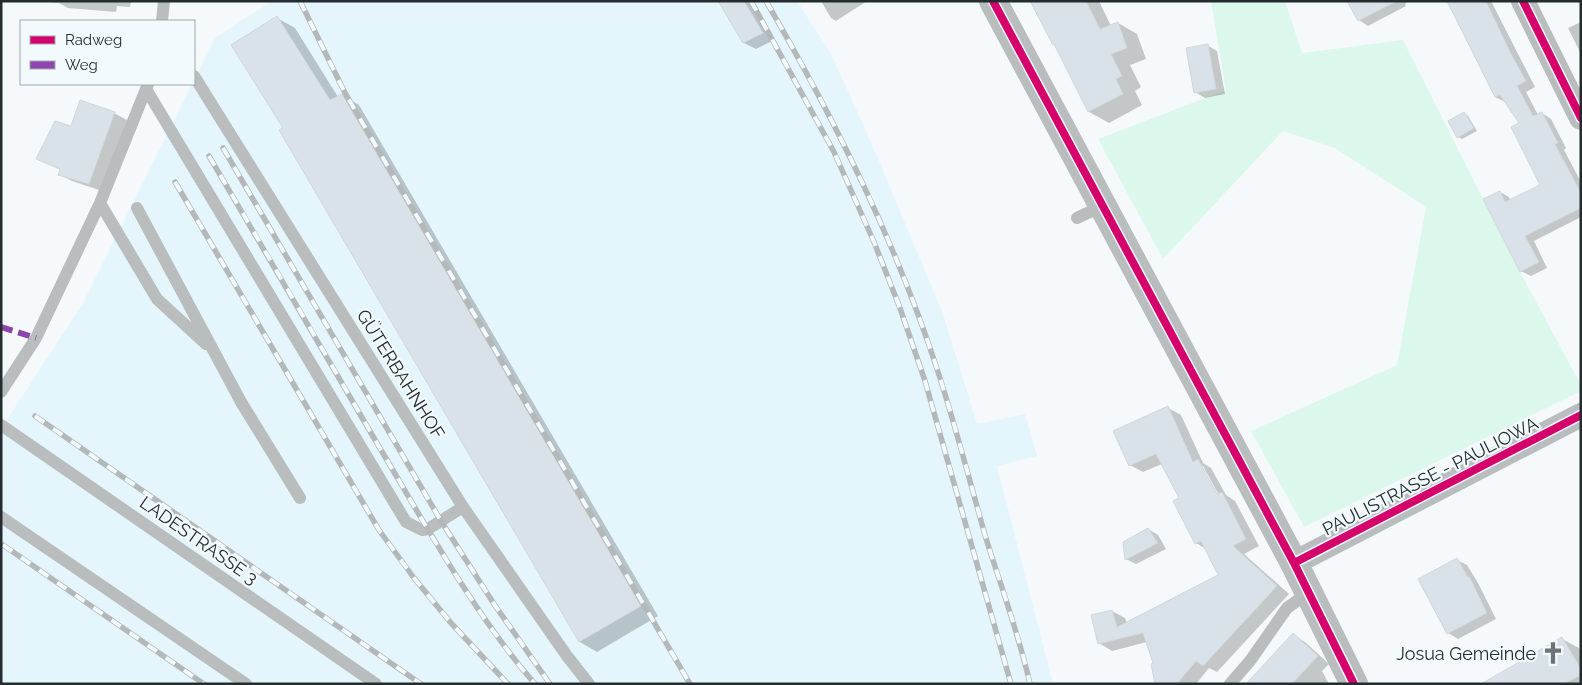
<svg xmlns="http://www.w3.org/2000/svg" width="1582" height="685" font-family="Raleway,sans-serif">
<rect width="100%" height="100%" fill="#f5f9fb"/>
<path fill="#e4f5fc" d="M272,1H797L831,54L874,149L943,314L977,424L1025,414L1037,456L997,466L1053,684H1V429L83,303L215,38Z"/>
<path fill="#dcf8ec" d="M1211,1H1285L1302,53L1403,40L1520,272L1581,385V391L1304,527L1251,431L1397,365L1426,207L1335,148L1283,131L1163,259L1098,139L1226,90Z"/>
<path fill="#0003" fill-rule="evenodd" d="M39,1H131L130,7L117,6L116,12L68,8L59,3Z
M720,1H751L774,40L756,49L744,43Z
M821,1H867L836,21L831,18Z
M1038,1H1099L1111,26L1118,23L1137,34L1146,59L1130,65L1141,87L1135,91L1142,105L1109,123L1089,112L1056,46L1054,44Z
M1357,1H1409L1405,4L1406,6L1368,26L1359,20Z
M1448,1H1491L1535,87L1526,92L1538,115L1542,113L1551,119L1566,148L1564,150L1581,182V217L1534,241L1547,268L1531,276L1521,271L1500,192L1509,197L1511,201L1541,185L1521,124L1505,102L1495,97Z
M277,18L295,28L338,97L342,95L359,105L658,616L597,652L580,642L285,128Z
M1581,22V54L1568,28Z
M1207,45L1217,51L1225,94L1205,98L1195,92Z
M114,113L127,120L102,191L72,181L59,174L61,170L38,159L72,128Z
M1464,113L1468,116L1477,131L1462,139L1458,137Z
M1168,408L1181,415L1203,463L1211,468L1226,495L1235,501L1259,546L1244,554L1289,594L1217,672L1209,668L1196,684H1157L1154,663L1147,642L1112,651L1099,643L1092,615L1112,611L1125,618L1127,623L1220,576L1206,549L1196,543L1180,499L1162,464L1143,472L1130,465ZM1200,466H1203L1221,499L1219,501Z
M1148,529L1158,535L1166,549L1136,564L1126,559Z
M1457,560L1467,565L1478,583L1496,619L1458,639L1448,633L1420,580Z
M1293,635L1305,642L1329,664L1322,671L1329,684H1259Z
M1562,639L1579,648L1581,652V684H1484Z"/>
<path fill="#dae2e9" stroke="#d2d6d9" d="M718,1H744L763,33L743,43Z
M1030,1H1086L1100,29L1118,22L1127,48L1111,54L1122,76L1116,79L1123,94L1088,112L1054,44L1053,45Z
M1347,1H1397L1358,21Z
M1447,1H1486L1511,54L1526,81L1517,86L1533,116L1542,112L1558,143L1555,144L1581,193V208L1525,236L1539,262L1520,272L1483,199L1500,191L1505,202L1540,185L1511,127L1519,123L1500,95L1495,97Z
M277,16L330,100L342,94L641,606L579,642L279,130L283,128L231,45Z
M1208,44L1216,89L1194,93L1186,48Z
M80,100L115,112L89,184L58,175L60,169L36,159L55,121L71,126Z
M1464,112L1474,128L1457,138L1448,121Z
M1168,406L1193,462L1198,459L1217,494L1222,492L1246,539L1233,546L1277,586L1203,666L1196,661L1177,684H1155L1151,664L1153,663L1143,633L1098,644L1091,615L1112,610L1117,627L1218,575L1201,541L1195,544L1173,501L1179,498L1156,454L1129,466L1113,431Z
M1148,528L1158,543L1125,560L1123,542Z
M1457,558L1468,577L1469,576L1487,613L1447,634L1418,579Z
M1293,633L1318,656L1292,684H1246Z
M1562,637L1581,669V675L1564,684H1481Z"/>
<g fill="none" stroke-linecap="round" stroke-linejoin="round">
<path stroke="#b9bdbd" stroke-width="12" d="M162,21L164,1
M194,76L463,507L567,656L589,684
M146,89L406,522L422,530L428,529L463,507
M100,203L157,299L206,344
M137,208L241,402L300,498
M1077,218L1102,206
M1,392L36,338L100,203L148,84
M1,425L376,684
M1,517L246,684
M1230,684L1250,661L1287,608L1308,593"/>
<path stroke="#b9bdbd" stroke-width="24" d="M1523,1L1581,118
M1294,563L1581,415"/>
<path stroke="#b9bdbd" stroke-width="28" d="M993,1L1294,563L1354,684"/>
<defs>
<path id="rail" d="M300,1L345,93L690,684
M751,1L834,152L874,242L900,308L925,381L1011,684
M766,1C835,120 897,244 939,375C956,428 970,482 985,535C1000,584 1019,634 1030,684
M223,148L441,521L494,604L550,684
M209,156C267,254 324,352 381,450C428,529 475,615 535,684
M175,182L379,530L414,578L451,623L508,684
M35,416L421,684
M3,545L204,684"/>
</defs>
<use href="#rail" stroke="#b4b8b9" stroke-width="5.5"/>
<use href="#rail" stroke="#f3fafd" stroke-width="4" stroke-dasharray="11" stroke-linecap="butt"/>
<path stroke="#8e44ad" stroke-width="6" stroke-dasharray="12 6" stroke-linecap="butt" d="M1,327L36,338"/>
<defs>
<path id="cycleway" d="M993,1L1294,563L1354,684
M1523,1L1581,118
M1294,563L1581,415"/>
</defs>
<use href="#cycleway" stroke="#f3fafd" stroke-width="11"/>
<use href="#cycleway" stroke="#d6006c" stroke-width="8"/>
</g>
<defs>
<symbol id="church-bare" viewBox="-9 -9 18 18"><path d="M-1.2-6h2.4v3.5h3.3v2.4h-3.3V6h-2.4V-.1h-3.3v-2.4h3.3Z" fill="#6e7476" stroke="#f3fafd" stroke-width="2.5" paint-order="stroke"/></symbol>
</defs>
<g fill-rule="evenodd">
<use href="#church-bare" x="1537" y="637" width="32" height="32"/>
</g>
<g text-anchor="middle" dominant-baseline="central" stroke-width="4.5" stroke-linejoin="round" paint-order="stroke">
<g font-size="18" fill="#252c2f" stroke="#f3fafd">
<text transform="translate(401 374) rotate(58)">GÜTERBAHNHOF</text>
<text transform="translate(1430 476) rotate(-27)">PAULISTRASSE - PAULIOWA</text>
<text transform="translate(199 540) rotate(35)">LADESTRASSE 3</text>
</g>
<g font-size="18" fill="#252c2f" stroke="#f3fafd" text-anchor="end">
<text x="1536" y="653">Josua Gemeinde</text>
</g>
</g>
<rect width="1582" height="685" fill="none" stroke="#252c2f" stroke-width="5"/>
<rect x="20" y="20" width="175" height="65" fill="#f3fafd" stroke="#a1a8ab"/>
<rect x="30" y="36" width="25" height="8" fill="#d6006c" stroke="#a1a8ab"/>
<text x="65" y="45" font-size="15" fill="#252c2f">Radweg</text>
<rect x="30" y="61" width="25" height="8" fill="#8e44ad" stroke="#a1a8ab"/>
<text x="65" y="70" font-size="15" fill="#252c2f">Weg</text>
</svg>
